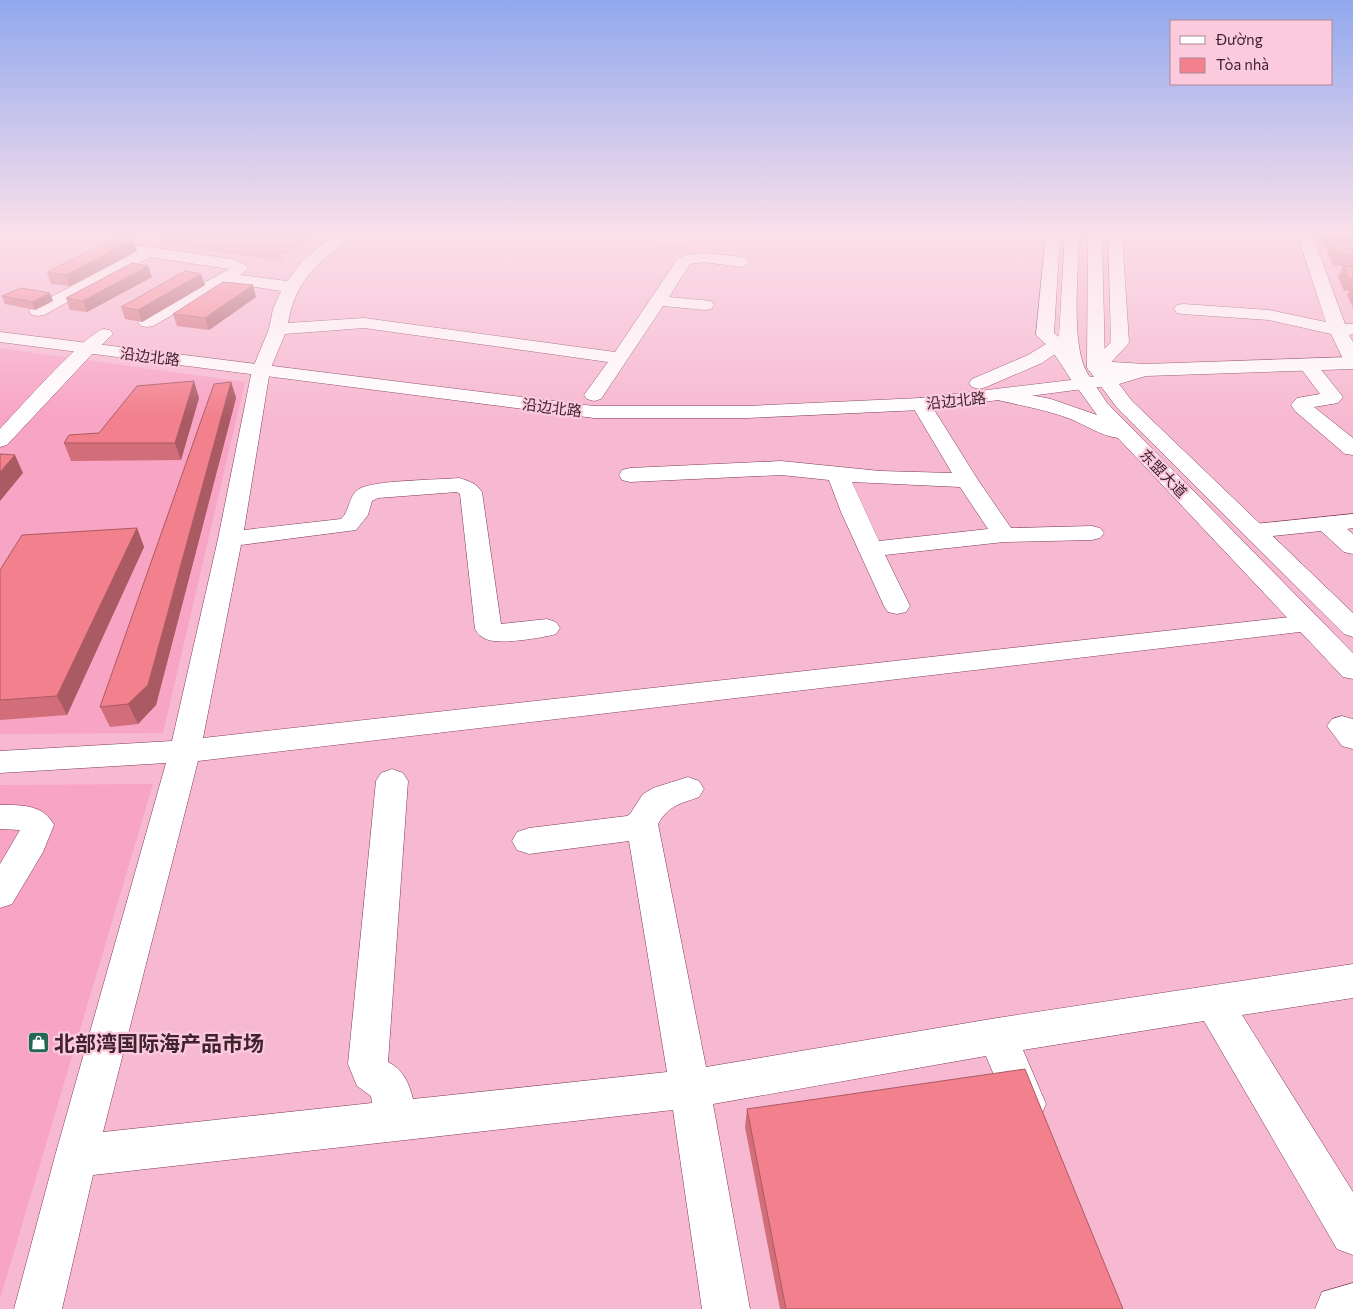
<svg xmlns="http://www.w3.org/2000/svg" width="1353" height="1309" font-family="Commissioner,'Noto Sans SC',sans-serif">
<rect width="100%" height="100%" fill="#f7b9d1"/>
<path fill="#f8a4c5" d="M0,348L245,382L163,733L0,734Z
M153,784L0,1299V785Z"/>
<path fill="#e696b5" d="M176,234H305L309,238C304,249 290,252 279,256L285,258L279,261L157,243L166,238L174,239Z"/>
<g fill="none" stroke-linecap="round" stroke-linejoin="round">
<defs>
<path id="minor" d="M336,234H353C347,242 337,248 329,255C306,273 293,294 288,323L364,318L615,352L678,258C698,249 720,255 741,257L747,259L749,262L747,265L741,267L703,262L690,264L669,297L711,301L714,305L711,309L705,310L663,306L601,399L594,401L587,399L584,395L608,362L364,328L285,334L270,370L244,530L341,519C350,511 348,496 359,489C373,480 439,480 459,478C469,481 476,483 482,492L501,624L547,619L556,622L560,628L556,634C542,638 508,643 494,641C485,640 479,636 475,629L460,494L457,492L378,498L372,501L368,515L356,530L241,545L203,738L1308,615L1317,617L1321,623L1317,629L1308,631L198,761L103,1132L372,1103L371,1096L357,1086L348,1064L376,781L381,773L392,769L403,773L408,781L388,1062C403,1069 409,1083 413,1099L667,1072L629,841L529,854L517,850L512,841L517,832L529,828L627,816L630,814L643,794L653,788L688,777L699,781L704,789L699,797C680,804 669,805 658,824L706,1067L997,1018L1353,964V998L1242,1015L1353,1192V1255L1337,1249L1204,1021L1023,1050L1046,1104L1040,1118L1026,1124L1012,1118L986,1056L713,1104L750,1309H702L673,1110L93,1175L62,1309H14L55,1156L166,763L0,773V751L172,741L218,539L252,370L269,329L273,309L281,291L229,283L153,326L147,327L141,326L138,322L141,318L229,269L150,257L44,315L38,316L32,315L29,311L32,307L132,254L108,250L105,247L108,244L113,242L232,259L246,265L248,268L240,275L287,281L303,260Z
M625,234H699C687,250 650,240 632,238Z
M1046,234H1060L1054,333L1062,340L1083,369L1081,373L1074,375L1067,373L1050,348L1036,335Z
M1108,234H1122L1129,343L1103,371L1096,373L1089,371L1087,367L1111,342Z
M1297,234H1312L1345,324H1353V334L1349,335L1353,342V367L1346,365L1344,361L1331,334L1269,320L1183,314L1177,313L1174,309L1177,305L1183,304L1269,310L1326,322Z
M104,329L110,330L113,334L94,352L7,445L0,447V429C18,410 85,333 104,329Z
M1308,360L1315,362L1343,397L1338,403L1314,407L1353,438V455L1345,454L1295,411L1291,405L1297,398L1320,394L1299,366L1301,362Z
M921,398L928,400L978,480L1011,528L1092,526L1100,528L1104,533L1100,538L1092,540L1004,542L885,555L910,606L906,612L897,614L888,612L884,606L841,512L829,480L781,475L630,482L622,480L619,475L622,470L630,468L781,461L880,471L952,473L911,404L914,400ZM852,482L960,487L988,529L879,541Z
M1353,514V528L1347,529L1353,534V554L1344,552L1321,531L1254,538L1246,536L1242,531L1246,526L1254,524Z
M1342,716L1353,719V749L1342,746L1327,726L1332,719Z
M0,805C21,805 43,804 54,825L43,852L12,904L0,908V864L20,830L0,829Z
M1353,1283V1309H1315L1322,1292Z"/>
<path id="major" d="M1353,357V369L1146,376L1119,384L1132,401L1353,613V637L1344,634L1118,409L1097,381L1100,377L1112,374L1089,371L1087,367L1089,363L1096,361L1145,364Z
M1084,377L1091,379L1107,403L1353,653V679L1343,677L1118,438C1101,436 1084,424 1068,418C1043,409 1018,405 993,399L990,395L993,391L1000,389L1051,399L1097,415L1074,383L1077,379Z"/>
<path id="highway" d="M1065,234H1079C1079,269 1069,351 1090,377H1094L1087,367L1088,234H1102L1105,366L1117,381L1114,385L921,410L747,418H594L0,342V332L594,406H747L921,398L1071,380L1065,370L1061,350L1042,363L986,387L979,389L972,387L969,383L972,379L1028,355L1059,336Z"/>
</defs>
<use href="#minor" stroke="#7c3a57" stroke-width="1"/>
<use href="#major" stroke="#7c3a57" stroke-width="1"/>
<use href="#highway" stroke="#7c3a57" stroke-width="1"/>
<use href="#minor" fill="#fff" fill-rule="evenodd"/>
<use href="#major" fill="#fff" fill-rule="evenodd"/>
<use href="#highway" fill="#fff" fill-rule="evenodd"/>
</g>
<path fill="#d16e79" d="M1321,234H1353V267L1333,265L1327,253L1328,249H1325L1319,238Z
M133,240L137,251L70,286L51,284L47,272Z
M148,266L152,277L87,312L70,310L66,298Z
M1343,266L1353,267V308L1347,295L1349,291H1344L1338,277Z
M201,274L205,285L142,322L125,319L121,307Z
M50,293L53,301L35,310L5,304L2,296Z
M256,297L209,330L177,326L173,314Z
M231,382L236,398L156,705L138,724L110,727L100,707Z
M199,398L181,460L71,461L64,443L99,433Z
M137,528L144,547L67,715L0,720V570Z
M747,1109L1123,1309H780L745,1127Z"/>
<path fill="#aa5a63" d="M133,240L137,251L70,286L66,275Z
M148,266L152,277L87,312L83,301Z
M201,274L205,285L142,322L138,310Z
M253,285L256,297L209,330L205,318Z
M50,293L53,301L35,310L32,302Z
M194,381L199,398L181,460L175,443Z
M231,382L236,398L156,705L138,724L128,704Z
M15,455L23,473L0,501V472Z
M137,528L144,547L67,715L57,696Z"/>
<path fill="#f3808d" stroke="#aa5a63" d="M1327,234H1353V256L1338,254L1331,242L1353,244L1351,240L1329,238Z
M115,238L133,240L66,275L47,272Z
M132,263L148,266L83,301L66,298Z
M1343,266L1353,267V280L1349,279Z
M185,271L201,274L138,310L121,307Z
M223,282L253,285L205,318L173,314Z
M21,288L50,293L32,302L2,296Z
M194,381L175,443H64L69,435L99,433L137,386Z
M231,382L148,685L128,704L100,707L214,384Z
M0,454L15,455L0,472Z
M137,528L57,696L0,700V570L22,535Z
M1025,1069L1123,1309H786L747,1109Z"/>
<linearGradient id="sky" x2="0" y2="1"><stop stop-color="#91a8ee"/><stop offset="0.56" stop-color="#fbe0ea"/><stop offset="1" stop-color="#fbe0ea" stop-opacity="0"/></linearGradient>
<rect width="1353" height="418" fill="url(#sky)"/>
<defs>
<symbol id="shop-square" viewBox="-11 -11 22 22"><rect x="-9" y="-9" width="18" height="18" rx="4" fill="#256757" stroke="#fbcbdd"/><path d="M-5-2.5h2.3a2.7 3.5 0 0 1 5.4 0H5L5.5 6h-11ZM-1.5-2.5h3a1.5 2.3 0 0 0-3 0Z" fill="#fff"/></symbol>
</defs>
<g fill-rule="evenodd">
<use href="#shop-square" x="26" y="1030" width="25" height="25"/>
</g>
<g text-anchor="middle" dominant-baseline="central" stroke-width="4.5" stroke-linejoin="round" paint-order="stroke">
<g font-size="15" fill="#40222e" stroke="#fbcbdd">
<text transform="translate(150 356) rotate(7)">沿边北路</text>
<text transform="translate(956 400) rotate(-6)">沿边北路</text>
<text transform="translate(552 407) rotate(7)">沿边北路</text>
<text transform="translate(1164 473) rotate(46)">东盟大道</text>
</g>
<g font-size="21" font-weight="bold" fill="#40222e" stroke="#fbcbdd" text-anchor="start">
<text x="54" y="1042">北部湾国际海产品市场</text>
</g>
</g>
<rect x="1170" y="20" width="162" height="65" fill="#fbcbdd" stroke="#b08797"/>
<rect x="1180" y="36" width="25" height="8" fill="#ffffff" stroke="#b08797"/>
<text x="1216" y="45" font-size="15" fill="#40222e">Đường</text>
<rect x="1180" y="58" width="25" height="15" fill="#f3808d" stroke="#b08797"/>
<text x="1216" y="70" font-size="15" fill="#40222e">Tòa nhà</text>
</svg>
